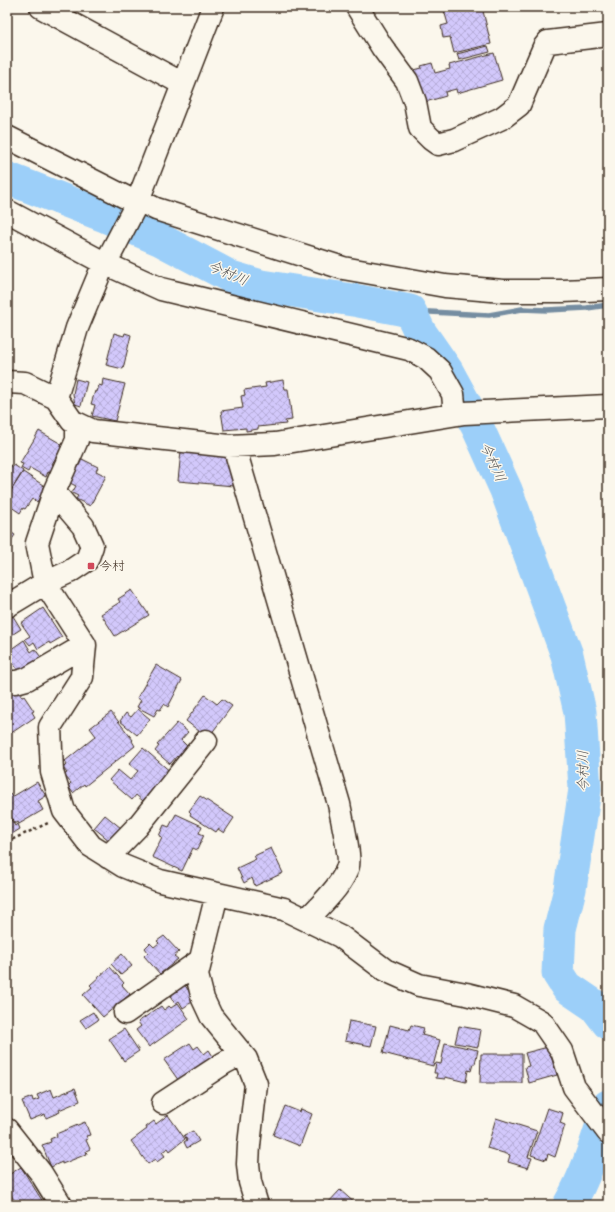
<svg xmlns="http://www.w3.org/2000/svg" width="615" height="1212" font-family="Pangolin,'Klee One',sans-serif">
<defs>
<pattern id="building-cross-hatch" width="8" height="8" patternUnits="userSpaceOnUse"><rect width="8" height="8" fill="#d2c8fb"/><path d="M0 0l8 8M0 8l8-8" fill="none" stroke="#b5acd7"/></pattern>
</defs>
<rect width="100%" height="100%" fill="#fbf7ec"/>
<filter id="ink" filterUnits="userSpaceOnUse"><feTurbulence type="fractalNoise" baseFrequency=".025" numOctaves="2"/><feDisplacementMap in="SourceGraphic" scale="8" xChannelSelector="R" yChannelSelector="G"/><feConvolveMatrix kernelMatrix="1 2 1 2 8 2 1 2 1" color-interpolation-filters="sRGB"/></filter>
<g filter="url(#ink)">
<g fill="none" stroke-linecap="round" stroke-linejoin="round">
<path stroke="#758da1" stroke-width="5.5" d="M410,311L489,315L522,309L547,310L587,308L608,305"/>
<path stroke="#9ccff9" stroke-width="33" d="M7,178L107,217L159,239L231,277L261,286L359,301L410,311L420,332L447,371L477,426L506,490L567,655L580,712L585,789L570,889L560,929L558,973L567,987L595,1006L608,1023
M569,1205C587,1174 597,1140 608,1106"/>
</g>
<path fill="url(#building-cross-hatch)" stroke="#3b2a1e" d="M443,7H482L491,44L454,53L450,37L443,38L441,26L448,24Z
M488,46L490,52L459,60L457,54Z
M494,53L502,80L457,93L456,89L445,92L446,96L422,103L410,71L422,68L421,66L432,63L435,73L450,69L449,65Z
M114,333L124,336L125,333L131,335L123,369L106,365Z
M76,379L87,382L81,406L75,404L73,394Z
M103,379L125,384L115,421L92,416L95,405L91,404L95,391L97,392L99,385L102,386Z
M283,380L285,389H288L292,420L285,421L286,424L258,427V429L246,431V428L224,430L221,411L243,408L241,396L245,395L244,390L266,387L265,383Z
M39,431L63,445L52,464L55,466L51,474L48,472L46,477L30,468L28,472L21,468L23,464L20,463Z
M181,451L230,457L236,478L234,486L178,481Z
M82,459L98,467L96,471L106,476L90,506L76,499L78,496L72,493L76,486L70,483Z
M7,463L13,467L14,465L23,471L7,497Z
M23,472L46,487L37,502L32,499L25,509L23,508L20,513L7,504V497Z
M7,530L15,535L7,546Z
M132,590L149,615L115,636L101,614L120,602L118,599Z
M43,608L62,637L50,644L49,642L38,649L34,642L30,645L25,639L30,636L21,623Z
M13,616L21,629L10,636L12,638L7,641V620Z
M24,640L31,652L35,649L43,660L21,675L7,654V652Z
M156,665L182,680L168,707L164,704L160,710L158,709L154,716L137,707L141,700L137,698Z
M16,689L22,697L24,696L34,711L32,712L35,717L7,736V695Z
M205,695L217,704L222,699L232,706L211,734L204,735L186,721Z
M138,709L150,719L137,735L120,721L126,713L131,717Z
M111,712L133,740L132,741L135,746L85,786L84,784L73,793L68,786L71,783L64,775L67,773L63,768L67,764L65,761L96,736L90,728Z
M177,723L188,732L181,740L187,746L184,750L185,751L179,758L177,756L170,764L155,751L159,746L157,745Z
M143,748L172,773L148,800L145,798L143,801L136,795L132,800L109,780L118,770L130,780L138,771L129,764Z
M37,782L46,796L38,801L43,810L19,824L18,822L15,824L10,815L8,816L7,814V796L10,794L12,797Z
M200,796L234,818L224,833L218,829L216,832L190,815L191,813L189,811Z
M176,814L202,826L199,833L204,835L197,850L193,848L182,871L152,857L162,837L159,836L164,825L169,827Z
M105,815L121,828L110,841L94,828Z
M9,816L15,826L18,824L20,829L7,837V818Z
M271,848L283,873L255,886L252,878L244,883L237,868L256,859L254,856Z
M164,936L179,952L174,956L178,959L160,974L144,956L148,952L145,948L150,943L154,947L159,943L157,941Z
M122,954L132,966L121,975L111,964Z
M110,967L124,983L122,985L130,994L103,1017L83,995L92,987L90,985Z
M184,984L195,1000L183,1008L179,1001L175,1004L171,997L172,996L171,993Z
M178,1003L189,1019L149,1047L136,1030L141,1026L138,1022L161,1006L164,1010L169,1006L171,1008Z
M93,1012L98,1020L86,1028L80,1020Z
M349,1021L376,1026L371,1046L345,1041Z
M390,1025L409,1030L411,1025L424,1028L422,1035L440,1040L433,1066L383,1053Z
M459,1026L481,1030L478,1047L455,1043Z
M124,1029L139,1051L124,1061L109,1039Z
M190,1043L194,1049L198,1046L204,1054L209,1050L216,1061L181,1084L164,1060Z
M445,1043L478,1050L475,1064H473L471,1071L468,1070L466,1082L445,1077V1079L436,1078L437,1073H434L436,1063L441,1064Z
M548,1047L557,1075L529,1083L525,1067L529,1066L525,1053Z
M481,1054H522V1083H480Z
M75,1088L80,1101L59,1110L60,1112L46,1118L45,1114L30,1120L22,1101L32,1097L33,1101L39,1099L37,1095L51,1089L54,1097Z
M285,1106L300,1112L301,1109L312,1114L300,1146L273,1135Z
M547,1108L563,1113L560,1123L565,1125L555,1157L548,1154L546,1160L531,1155Z
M168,1115L185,1139L170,1151L168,1148L162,1152L165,1156L157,1162L155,1159L148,1164L131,1141L147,1129L146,1127L154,1121L156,1124Z
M496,1118L537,1131L528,1157L532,1158L528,1168L508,1162L510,1155L487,1148Z
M85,1122L90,1135L86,1136L88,1139L86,1140L90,1149L86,1151L87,1154L62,1164V1162L51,1167L42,1145L51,1142L50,1139L57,1136L56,1134Z
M193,1131L199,1141L187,1148L184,1142L187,1140L184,1135Z
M21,1167L45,1205H17L7,1189V1176Z
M340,1190L357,1205H323L325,1203L326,1205Z"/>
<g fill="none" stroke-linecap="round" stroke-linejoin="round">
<defs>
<path id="minor" d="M41,7L183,84
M357,7L382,47L407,81L415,102L420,128L431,139L438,144L454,140L502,118L519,105L544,47L548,42L608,35
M7,137L137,203
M138,200L156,209L343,268L445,286L503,291H563L608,289
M7,211L104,263L161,289L409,349L426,358L440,371L453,394L455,414
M7,382L25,383L56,398L72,421L93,431L229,446L275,444L464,413L608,406
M56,398L77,328L104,263L110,255L137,203L213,7
M77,424V440L54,492L37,543L45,583L85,645L82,677L50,727L52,772L64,811L91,846L123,866L160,881L284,909L340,936L385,970L419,985L466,994L514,1006L542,1022L562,1051L574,1087L608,1132
M234,446L339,804C341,815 351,858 348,866C343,885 320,905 307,920
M7,606L45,583L69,572L87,560L92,546L83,526L54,492
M7,682H16L27,679L85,645
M108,857L138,826L206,741
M217,894L197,975L203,999L211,1016L246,1059L256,1084L249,1145L248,1164L250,1182L257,1205
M125,1013L201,960
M163,1103L224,1063L241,1054
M7,1130L41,1173L61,1205"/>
</defs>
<use href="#minor" stroke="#3b2a1e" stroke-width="25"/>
<path stroke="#3b2a1e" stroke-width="2.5" stroke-dasharray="3 3" stroke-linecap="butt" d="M7,842L48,823"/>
<use href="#minor" stroke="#fbf7ec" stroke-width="22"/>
</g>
</g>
<rect fill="#d1495b" stroke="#fbf7ec" stroke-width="1.5" x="87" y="562" width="8" height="8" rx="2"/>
<g text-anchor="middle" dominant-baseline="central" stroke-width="3" stroke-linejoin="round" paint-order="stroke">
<g font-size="13" fill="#3b2a1e" stroke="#fbf7ec" text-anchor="start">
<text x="99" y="566">今村</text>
</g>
<g font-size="14" font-style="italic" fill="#535355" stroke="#fbf7ec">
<text transform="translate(228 273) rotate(23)">今村川</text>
<text transform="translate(493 462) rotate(66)">今村川</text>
<text transform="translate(583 771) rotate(-91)">今村川</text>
</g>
</g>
<rect width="615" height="1212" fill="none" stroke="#fbf7ec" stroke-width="24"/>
<rect x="12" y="12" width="591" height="1188" fill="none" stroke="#3b2a1e" stroke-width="1.5" filter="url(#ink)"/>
</svg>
